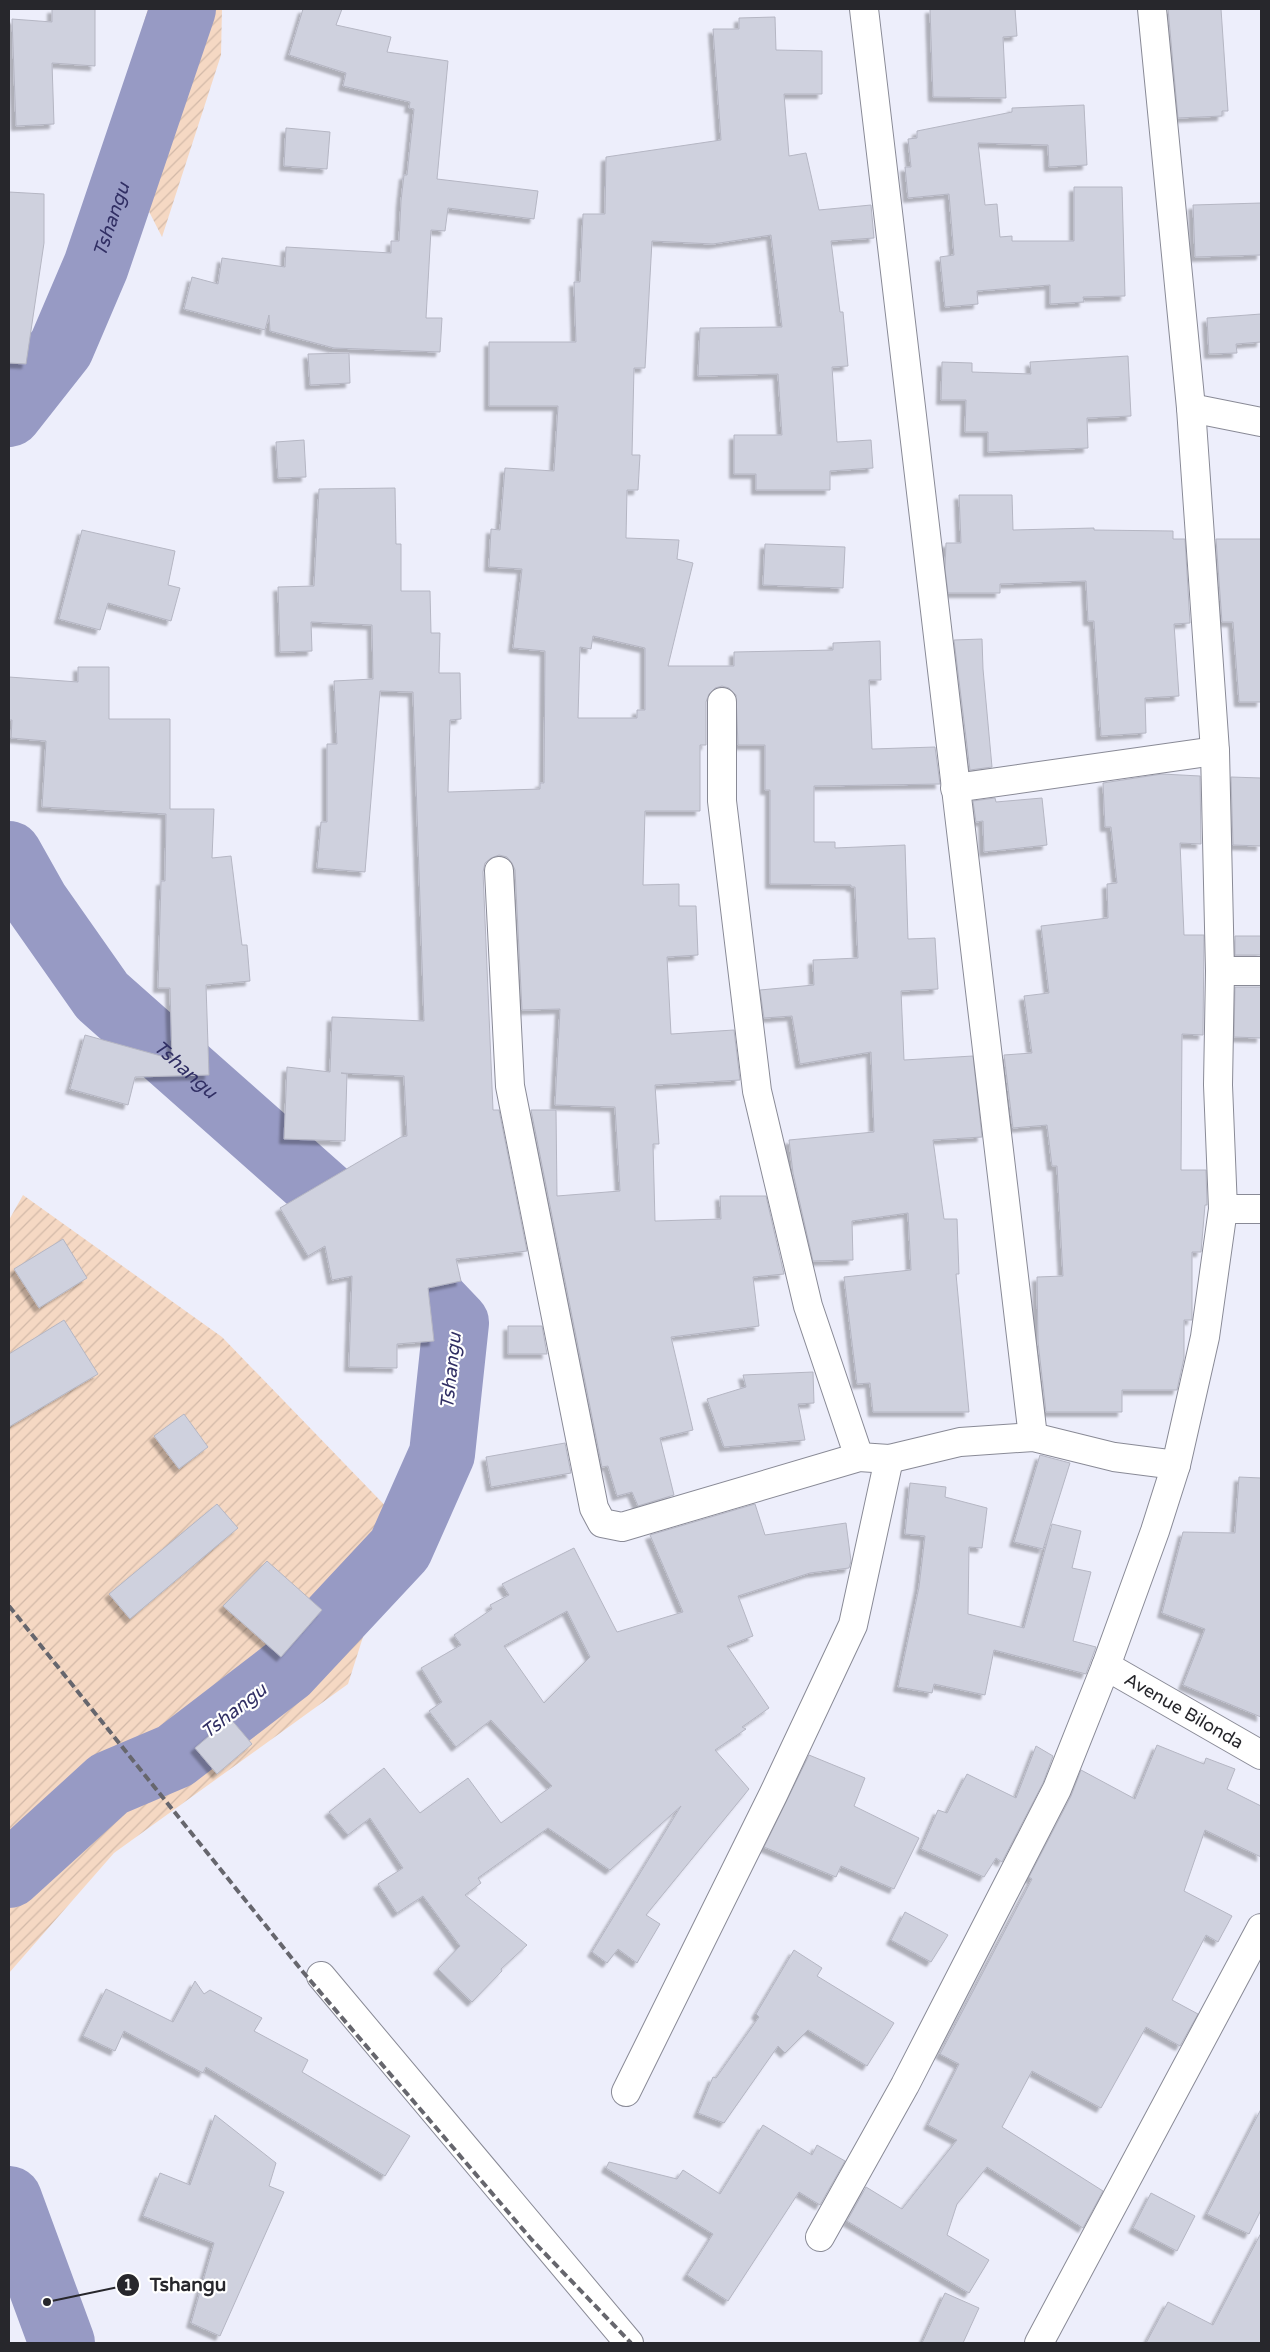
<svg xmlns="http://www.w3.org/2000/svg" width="1270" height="2352" font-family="'Varela Round',sans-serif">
<defs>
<pattern id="garden-furrows" width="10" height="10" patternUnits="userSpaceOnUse" patternTransform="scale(1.25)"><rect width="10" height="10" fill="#f5d8c3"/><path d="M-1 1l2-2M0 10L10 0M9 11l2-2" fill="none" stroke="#d2b9a8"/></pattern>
<filter id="shadow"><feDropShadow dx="-4.5" dy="4.5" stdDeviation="1" flood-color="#0004"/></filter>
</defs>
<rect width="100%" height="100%" fill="#edeefb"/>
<path fill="url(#garden-furrows)" d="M148,9H222L221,55L162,237L110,135Z
M23,1195L222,1337L400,1521L348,1684L114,1853L9,1973V1220Z"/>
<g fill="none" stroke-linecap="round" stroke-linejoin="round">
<g stroke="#979ac4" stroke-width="66">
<path id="s1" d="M9,414L61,348L96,266L183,9"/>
<path id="s2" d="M9,854L36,902L102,996L373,1236L456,1323L442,1454L400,1549L287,1670L175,1756L109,1784L9,1875"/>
<path d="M9,2199L62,2343"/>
</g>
</g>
<path fill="#cfd1de" stroke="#b5b6c3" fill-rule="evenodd" filter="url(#shadow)" d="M52,9H95V66L52,63L54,124L16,126L12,19L52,22Z
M303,9H342L336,25L391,37L387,52L448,61L437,179L538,191L534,219L448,208L445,231L431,230L426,318H442L440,352L334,348L270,331L269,315L265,330L184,309L192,277L218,284L222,258L285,267L286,247L391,253V241H399L401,201L404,175H407L414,109L409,108L410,102L343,86L346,73L289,55Z
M930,9H1015L1017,36L1003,37L1006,98L933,97Z
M1168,9H1221L1228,111H1222V116L1178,118Z
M775,17L776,50L822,51V94H784L789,156L806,153L819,210L871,205L874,238L831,241L840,312H843L848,366L832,367L837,442L871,440L873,468L830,471V490H756V474H734V435H782L778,374L698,376L700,328L782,327L771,235L713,244L652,241L645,368H634L632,455H640L638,490H627L626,538L679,540L677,559L693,563L668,666H734V652L833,650V643L880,641L881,680H869L872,749L935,747L940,784L814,786V842H835V848L905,845L908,939L935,938L938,989L901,991L904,1060L973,1056L982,1137L933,1140L944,1219H957L959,1274H956L969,1412H873L870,1383L857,1384L844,1277L911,1270L908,1213L852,1221L853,1260L813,1261L793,1173L789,1140L874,1132L871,1052L800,1064L792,1016L764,1018L760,990L814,985L813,960L858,958L855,887H851V885L770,884V790H765V745H738L736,695L729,688L722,686L715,688L709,694L706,702V745H700V811H645L643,885L679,884V906H696L698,955L667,957L671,1034L734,1030L740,1080L655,1085L659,1144H653L655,1221L721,1219L720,1196H766L784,1274L753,1277L759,1326L671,1337L693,1430L660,1438L674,1495L638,1506L632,1492L617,1496L608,1466L602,1467L531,1110H556L557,1196L620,1191L615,1107L555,1105L560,1009L522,1010L515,870L512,863L507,857L499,855L491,858L485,863L483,872L493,1110H499L527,1251L456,1259L461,1281L428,1288L434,1341L397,1344V1368L349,1367L352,1276L332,1280L325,1246L308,1256L280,1208L401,1137L407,1136L404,1076L341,1073L347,1074L345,1141L284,1139L287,1067L330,1072L332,1017L424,1021L413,692L380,691L365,872L317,868L321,822H327V744H337L334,681L373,679L372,625L311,622L312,651L280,652L278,587L314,586L319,489L395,488L396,544H401V591H430L431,633H440L439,673H460L461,719L450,720L448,792L540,789V783H544L545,651L513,648L522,569L489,567L491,529L500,530L505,468L554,471L558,406H489V342H576L574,282H580L583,214H605L606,157L721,140L713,29H739V18ZM593,636L645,648V710H637V718H578L580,647L591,649Z
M1084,105L1087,165L1049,167L1048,145L978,143L985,205L997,204L1000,237L1012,236V241H1074V187H1122L1125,296L1083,297L1084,302L1050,304V285L977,291L978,304L945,307L940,257L954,255L949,194L908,198L905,167H911L908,139L917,138V131L1012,112V108Z
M286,128L330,132L327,169L284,166Z
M9,192L44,194V243L26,364L9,363Z
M1261,203V255L1195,257L1193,205Z
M1261,314V342L1236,344L1237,353L1209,354L1207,318Z
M349,353L350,383L310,385L308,354Z
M1128,356L1131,416L1087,418L1088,448L988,452V432H965L966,400H941L942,362L972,363V372L1031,374L1030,362Z
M304,440L306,477L278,478L276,442Z
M959,495H1012L1013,530L1094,528V530L1173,531V539H1185L1190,623L1174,624L1179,696L1145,698L1146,733L1101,736L1094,621H1088L1086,581L1000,584V593H948L945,569L946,543H961Z
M82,530L175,551L168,585L180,588L171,621L108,603L100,630L59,619Z
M1216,539H1261V702H1239L1233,622H1222Z
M765,544L845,547L843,588L763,585Z
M982,639L983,669L992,767L970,770L954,640Z
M78,667H109V719H170V809H214L212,858L231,856L242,945H247L250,981L206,985L209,1075L135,1077L128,1105L70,1089L85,1035L172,1059L170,988H158L161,881H165L166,814L42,807L46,741L11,738L12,720H9V677L78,682Z
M1162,774L1200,776L1201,844L1180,843L1184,935H1204L1203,1035L1182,1034L1181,1170H1206L1207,1205H1205L1201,1252H1192V1320H1184V1358L1177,1390H1122V1412H1046L1038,1342L1037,1277L1063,1276L1057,1166H1052L1047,1125L1013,1128L1004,1055L1032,1053L1024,996L1049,993L1041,926L1108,918L1107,884L1117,883L1111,827H1105L1103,783Z
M1231,777L1261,778V846L1233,845Z
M995,798L996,802L1042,798L1047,845L984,852L983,821L976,822L973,801Z
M1235,936H1261V955H1235Z
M1235,987H1261V1038L1234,1037Z
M63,1239L87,1278L39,1308L14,1269Z
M64,1320L98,1374L9,1427V1354Z
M508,1326H542L547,1354H508Z
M813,1372L814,1403L798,1404L805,1440L724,1447L707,1399L746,1387L743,1375Z
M184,1414L208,1447L179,1469L154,1436Z
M565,1443L571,1473L491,1487L486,1457Z
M1040,1455L1070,1463L1043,1549L1014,1542Z
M1239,1477L1261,1478V1717L1183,1685L1205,1629L1162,1613L1183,1532L1235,1533Z
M910,1483L946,1487L945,1497L987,1508L982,1548L969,1547L968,1614L1024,1628L1052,1524L1081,1531L1072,1568L1091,1572L1073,1641L1096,1647L1086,1674L994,1650L985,1695L934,1684L932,1693L898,1687L919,1587L925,1536L905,1534Z
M217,1504L238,1528L130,1619L109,1594Z
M755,1504L765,1535L846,1523L851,1561L849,1568L810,1573L738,1596L753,1636L727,1646L769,1708L742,1727L746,1729L715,1750L749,1789L646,1915L660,1924L637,1963L618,1949L607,1963L592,1952L681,1806L610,1870L548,1828L478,1878L481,1883L465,1895L527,1945L501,1969L502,1971L472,2002L438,1969L460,1946L423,1896L397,1913L378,1884L403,1868L370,1818L348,1835L329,1812L384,1768L420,1813L468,1778L501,1823L552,1786L491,1720L456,1747L429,1711L442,1702L421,1668L461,1645L454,1635L492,1609L490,1605L509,1595L502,1584L574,1548L617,1632L683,1612L650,1535ZM567,1611L590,1657L544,1703L504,1646Z
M267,1561L322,1610L281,1657L223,1606Z
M230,1718L252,1744L217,1774L195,1748Z
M1157,1745L1204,1764L1206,1758L1235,1769L1227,1789L1261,1806V1857L1205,1830L1184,1891L1232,1916L1218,1942L1206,1935L1172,2000L1198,2014L1180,2046L1146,2027L1101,2108L1032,2071L1002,2127L1103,2191L1083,2228L987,2167L957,2204L947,2235L989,2260L969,2293L847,2221L866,2187L902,2209L957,2140L928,2125L959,2064L940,2054L1032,1879L1029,1877L1071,1796L1081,1770L1135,1799Z
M1036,1746L1053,1756L1043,1783L1002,1862L996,1858L984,1877L921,1849L938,1810L947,1813L967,1774L1016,1798Z
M809,1755L865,1778L854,1806L919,1838L894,1889L841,1866L836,1877L764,1847Z
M905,1912L948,1935L931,1962L891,1940Z
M794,1950L822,1968L817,1976L894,2023L867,2066L808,2030L785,2053L778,2046L724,2123L698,2113L713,2077L716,2078L759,2017L756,2014Z
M195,1981L204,1994L210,1990L262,2018L254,2031L308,2060L302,2072L410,2136L385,2176L206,2067L203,2073L124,2031L115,2051L83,2036L106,1989L173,2022Z
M1261,2109V2210L1249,2234L1207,2214Z
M215,2115L276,2163L269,2186L284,2192L220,2336L191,2323L214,2243L143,2216L160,2173L190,2185Z
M763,2125L812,2155L817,2145L845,2161L820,2205L799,2192L728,2301L687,2275L713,2234L606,2168L609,2162L677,2179L683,2170L720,2194Z
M1151,2193L1195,2216L1177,2251L1133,2228Z
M1261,2233V2343H1146L1168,2302L1213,2325Z
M945,2293L979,2308L963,2343H922Z"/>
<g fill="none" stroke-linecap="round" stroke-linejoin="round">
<defs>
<g id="minor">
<path d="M864,9C917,485 979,961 1033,1437"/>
<path d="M1191,408L1261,422"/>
<path d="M722,702V801L757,1091L808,1306L859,1457"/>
<path d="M955,788L1215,751"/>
<path d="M499,871L510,1086L594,1508L602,1523L622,1527L859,1457L889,1459L960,1442L1033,1437L1114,1457L1176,1465"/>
<path d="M1220,971H1261"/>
<path d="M1223,1209H1261"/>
<path id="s3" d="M1106,1666L1261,1755"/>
<path d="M321,1976L629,2343"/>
<path d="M626,2092L773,1795L853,1625L889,1459"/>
<path d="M820,2237L905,2085L1057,1789L1106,1666L1155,1531L1176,1465L1205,1337L1223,1209L1218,1085L1220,971L1215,751L1191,408L1152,9"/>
<path d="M1039,2343L1261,1928"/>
</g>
</defs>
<use href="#minor" stroke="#898a96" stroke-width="30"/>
<use href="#minor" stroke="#fff" stroke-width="28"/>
<path stroke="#66666d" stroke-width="4" stroke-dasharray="8 4" stroke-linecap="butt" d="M9,1606L303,1972L532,2240L631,2343"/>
</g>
<g text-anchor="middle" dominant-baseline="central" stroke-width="4.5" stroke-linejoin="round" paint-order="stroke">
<g font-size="18" fill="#27272c" stroke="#fff">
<text stroke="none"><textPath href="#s3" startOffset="90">Avenue Bilonda</textPath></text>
</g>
<g font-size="19" font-style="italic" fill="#312f64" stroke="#fff">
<text stroke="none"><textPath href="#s1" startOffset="222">Tshangu</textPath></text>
<text stroke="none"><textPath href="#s2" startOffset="281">Tshangu</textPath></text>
<text transform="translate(451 1371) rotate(-84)">Tshangu</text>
<text transform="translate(234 1711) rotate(-38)">Tshangu</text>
</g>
</g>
<path fill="none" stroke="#27272c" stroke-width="2" d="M47 2302L128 2285"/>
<g fill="#27272c" stroke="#fff" stroke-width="2">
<circle cx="47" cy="2302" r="5"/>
<circle cx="128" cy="2285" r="12"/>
</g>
<g font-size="15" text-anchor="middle" font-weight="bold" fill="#fff">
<text x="128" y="2290">1</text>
</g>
<g font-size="19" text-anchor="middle" font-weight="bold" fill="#27272c" stroke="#fff" stroke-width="4.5" stroke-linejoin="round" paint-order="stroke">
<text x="188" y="2291">Tshangu</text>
</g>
<rect width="1270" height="2352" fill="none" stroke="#27272c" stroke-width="20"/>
</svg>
